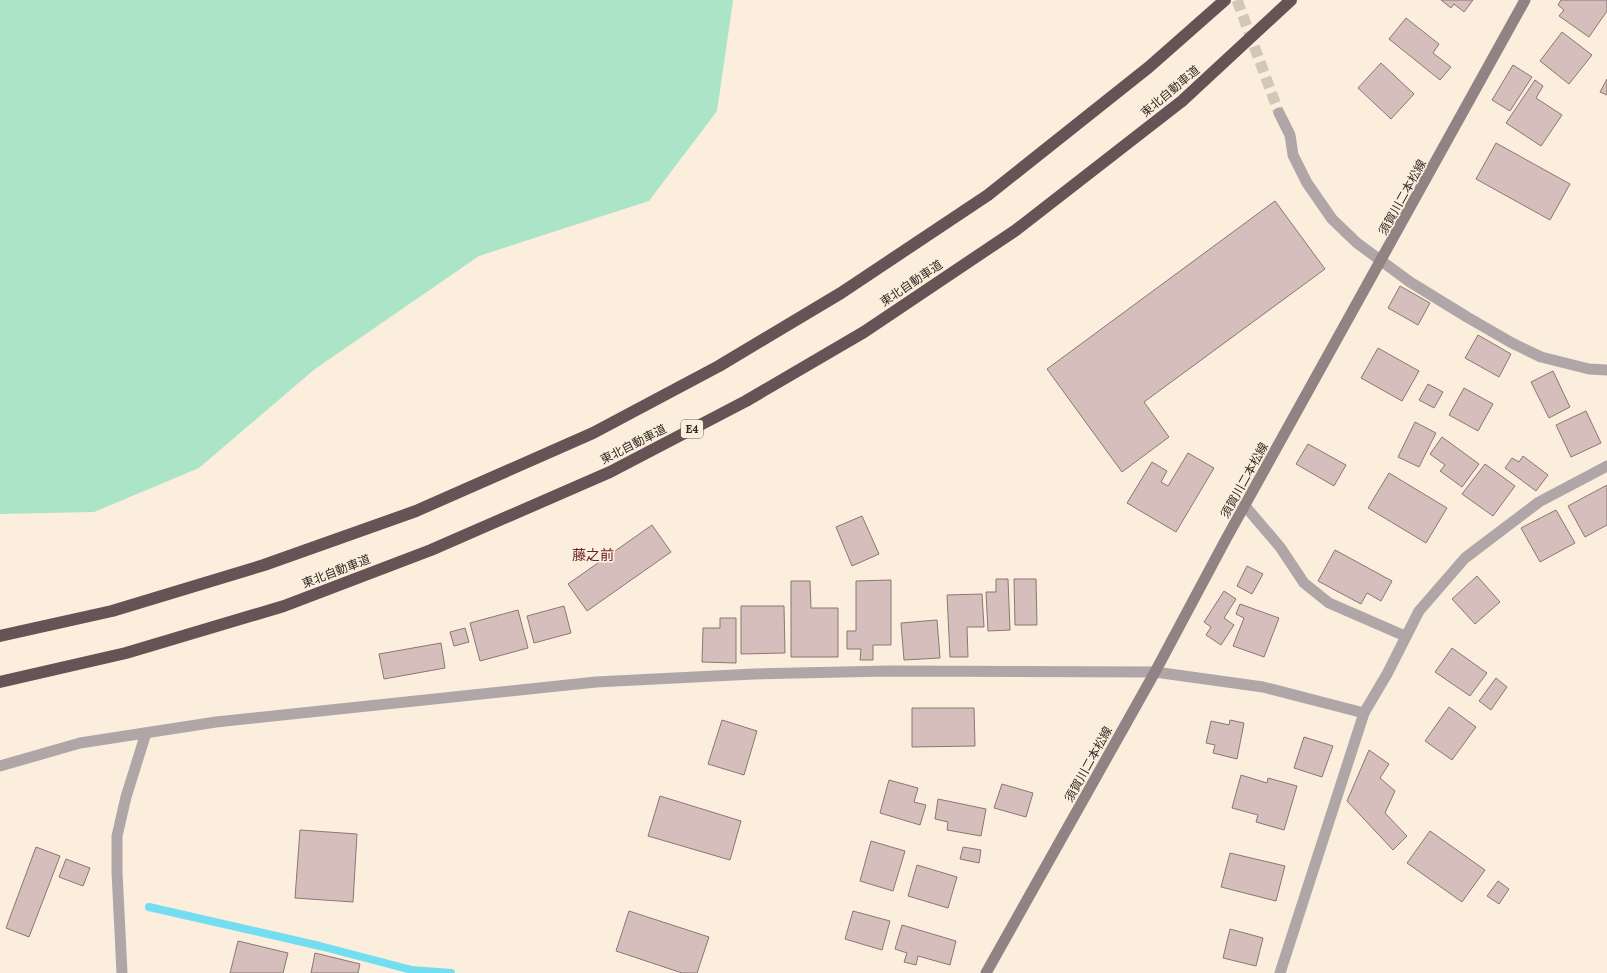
<svg xmlns="http://www.w3.org/2000/svg" width="1607" height="973" font-family="Lora,'Noto Sans JP',serif">
<rect width="100%" height="100%" fill="#fceedd"/>
<path fill="#ace4c7" d="M0,0H733V1L717,111L649,201L479,256L315,369L199,468L94,512L0,514Z"/>
<g fill="none" stroke-linecap="round" stroke-linejoin="round">
<path stroke="#73def2" stroke-width="8" d="M149,907L320,946L412,970L451,973"/>
</g>
<path fill="#d5bebc" stroke="#8b7674" d="M1441,0H1473L1464,12L1454,4L1451,8Z
M1561,0H1607V11L1589,37L1559,16L1564,10L1558,5Z
M1406,18L1439,44L1433,53L1451,67L1440,80L1389,39Z
M1562,32L1592,55L1569,84L1540,61Z
M1381,63L1414,94L1391,119L1358,88Z
M1513,65L1532,77L1510,111L1492,100Z
M1607,79V95L1600,92Z
M1535,80L1543,86L1536,98L1562,115L1541,146L1506,123Z
M1496,143L1570,184L1550,220L1476,179Z
M1275,201L1325,269L1144,402L1169,437L1122,472L1047,369Z
M1400,286L1430,303L1418,325L1388,308Z
M1478,335L1511,354L1499,377L1465,358Z
M1378,348L1419,371L1402,401L1361,378Z
M1553,371L1570,407L1549,418L1531,382Z
M1428,384L1443,392L1434,408L1419,400Z
M1464,388L1493,404L1478,431L1449,415Z
M1586,411L1601,443L1571,457L1556,425Z
M1415,422L1436,433L1419,467L1398,457Z
M1442,437L1479,464L1462,487L1440,471L1445,465L1430,454Z
M1308,444L1346,465L1334,486L1296,464Z
M1188,453L1214,468L1176,532L1127,503L1152,462L1167,471L1161,482L1168,486Z
M1523,456L1548,475L1536,491L1505,468L1512,458L1519,462Z
M1485,464L1515,486L1493,516L1462,494Z
M1389,473L1447,508L1426,543L1368,508Z
M1607,485V525L1585,537L1568,506Z
M1556,510L1575,543L1540,562L1521,528Z
M862,516L879,554L852,566L836,527Z
M652,525L671,552L587,611L568,584Z
M1335,550L1392,581L1381,601L1367,593L1361,604L1318,581Z
M1247,566L1263,574L1252,594L1237,586Z
M1477,576L1500,602L1475,624L1452,599Z
M996,579H1008L1010,630L988,631L986,592H996Z
M1014,579H1036L1037,625H1015Z
M891,580V645H873V660H860L861,649H847V631H856V581Z
M791,581H810L811,608H838V657H791Z
M1224,591L1236,599L1224,618L1234,625L1221,645L1206,635L1211,627L1204,622Z
M982,594L984,627H967L968,657H950L947,595Z
M1240,604L1279,618L1264,657L1233,646L1244,618L1236,614Z
M564,606L571,633L534,643L527,616Z
M741,606H784L785,653L741,654Z
M518,610L528,648L480,661L470,623Z
M720,618H736V663L702,662L703,628H720Z
M937,620L940,658L904,660L901,623Z
M465,628L469,642L454,646L450,632Z
M441,643L445,668L384,679L379,654Z
M1452,648L1487,673L1470,696L1435,672Z
M1496,678L1507,687L1491,710L1479,701Z
M1449,707L1476,727L1452,760L1425,741Z
M912,708H974L975,746L912,747Z
M722,720L757,731L744,775L708,764Z
M1230,720L1244,723L1237,759L1213,753L1215,745L1206,743L1211,721L1229,725Z
M1304,737L1333,746L1322,777L1294,768Z
M1369,750L1389,764L1380,778L1395,791L1385,813L1407,836L1393,850L1347,801Z
M1241,775L1267,783L1268,778L1297,786L1284,830L1256,822L1258,815L1232,808Z
M889,780L918,788L914,802L926,805L920,825L880,813Z
M1002,784L1033,793L1026,817L994,808Z
M660,796L741,821L730,860L648,836Z
M938,799L986,809L981,836L947,830L948,822L935,819Z
M300,830L357,834L353,902L295,898Z
M1430,831L1485,870L1462,902L1407,863Z
M871,841L905,851L893,891L860,881Z
M36,847L60,856L29,937L6,928Z
M963,847L981,850L979,863L960,859Z
M1230,853L1285,866L1276,901L1221,887Z
M66,859L90,868L83,886L59,877Z
M917,865L957,877L948,908L908,896Z
M1498,881L1509,889L1499,904L1487,896Z
M629,911L709,937L697,973H682L616,951Z
M853,911L890,921L882,950L845,939Z
M902,925L956,941L950,965L918,956L916,965L904,962L907,953L895,949Z
M1230,929L1263,938L1256,966L1223,958Z
M238,941L288,953L283,973H230Z
M315,953L360,964L358,973H311Z"/>
<g fill="none" stroke-linecap="round" stroke-linejoin="round">
<path stroke="#d3c7b8" stroke-width="11" stroke-dasharray="11 5.5" stroke-linecap="butt" d="M1237,0L1279,113"/>
<path stroke="#b0a6a7" stroke-width="11" d="M1279,113L1290,135L1293,155L1307,183L1332,219L1357,243L1410,282L1467,317L1512,343L1541,357L1589,369L1607,370
M1245,506L1280,547L1304,583L1329,603L1405,636
M122,973L117,872V836L126,797L146,733
M1280,973L1364,713L1387,674L1419,611L1465,558L1539,502L1607,466"/>
<path stroke="#b0a6a7" stroke-width="11" d="M0,766L80,743L216,722L596,682L754,674L888,671L1155,672L1263,687L1364,713"/>
<path stroke="#918284" stroke-width="11" d="M986,973L1155,672L1226,539L1525,0"/>
<path stroke="#675355" stroke-width="12" d="M0,636L112,611L264,565L416,511L593,433L719,366L841,293L988,195L1149,67L1225,0
M0,682L126,653L284,606L431,550L610,472L746,401L864,332L1016,230L1182,101L1291,0"/>
</g>
<g text-anchor="middle" dominant-baseline="central" stroke-width="3.5" stroke-linejoin="round" paint-order="stroke">
<rect fill="#fceedd" stroke="#6e665d" stroke-width="1" x="681" y="420" width="22" height="18" rx="3"/>
<g font-size="11" font-weight="bold" fill="#312c26">
<text x="692" y="429">E4</text>
</g>
<g font-size="12" fill="#312c26" stroke="#fceedd">
<text transform="translate(1170 91) rotate(-40)">東北自動車道</text>
<text transform="translate(1402 197) rotate(-61)">須賀川二本松線</text>
<text transform="translate(911 283) rotate(-34)">東北自動車道</text>
<text transform="translate(633 444) rotate(-27)">東北自動車道</text>
<text transform="translate(1244 480) rotate(-61)">須賀川二本松線</text>
<text transform="translate(336 571) rotate(-21)">東北自動車道</text>
<text transform="translate(1088 764) rotate(-61)">須賀川二本松線</text>
</g>
<g font-size="14" fill="#6b252c" stroke="#fceedd">
<text x="593" y="555">藤之前</text>
</g>
</g>
</svg>
